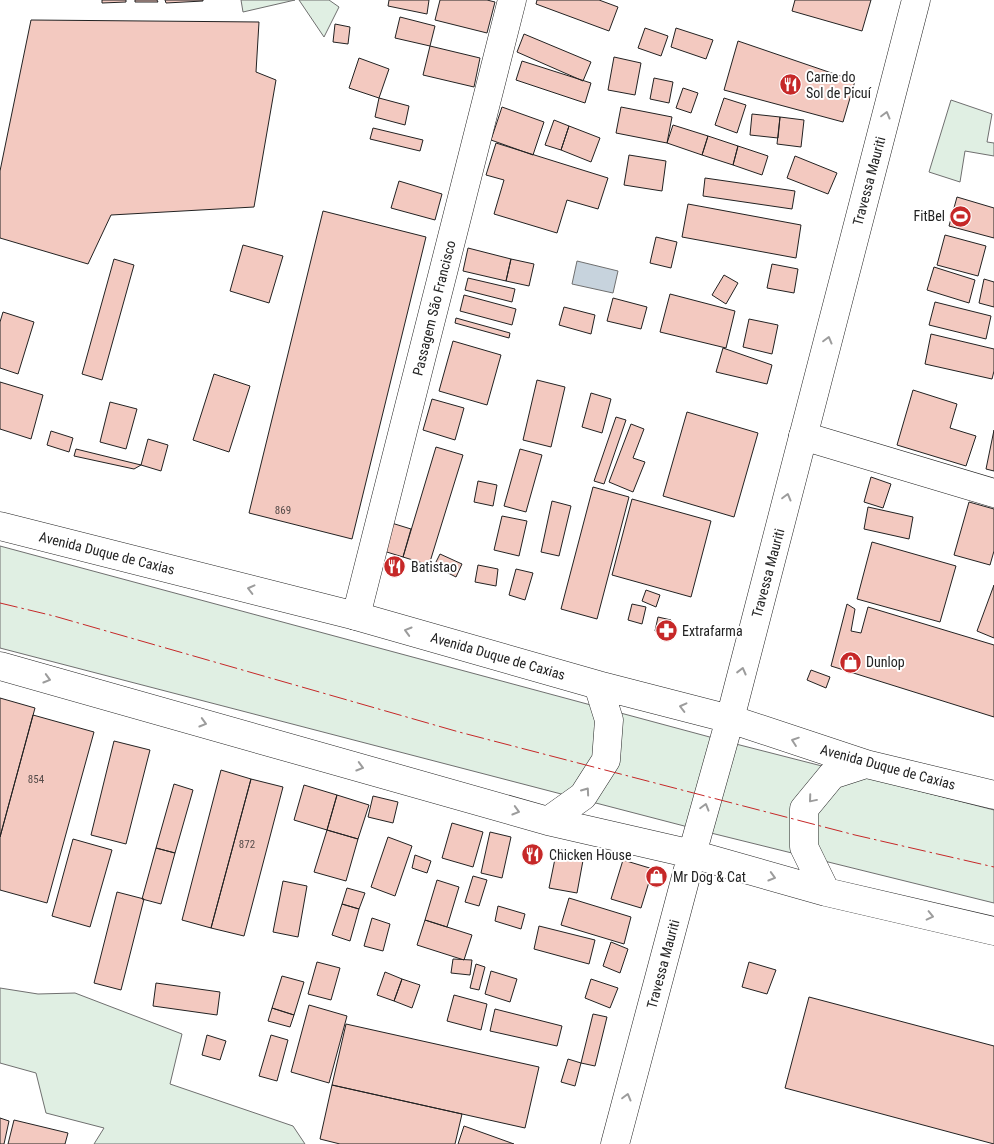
<svg xmlns="http://www.w3.org/2000/svg" width="994" height="1144" font-family="'Roboto Condensed',sans-serif">
<rect width="100%" height="100%" fill="#fff"/>
<path fill="#e0efe3" stroke="#6f6f6f" d="M241,0H295L243,12Z
M299,0H329L339,7L324,37Z
M951,100L992,114L987,142L994,143V156L965,151L960,182L929,172Z
M0,546L732,743L994,810V903L715,834L0,648Z
M0,988L38,994L75,993L182,1034L170,1084L293,1126L305,1144H94L104,1128L46,1113L36,1073L0,1063Z"/>
<path fill="#c7d3dd" stroke="#6f6f6f" d="M577,261L618,271L613,293L572,284Z"/>
<path fill="#f3c9c0" stroke="#222" d="M102,0H126V2L102,3Z
M135,0H157L158,2H135Z
M165,0H203V1L166,3Z
M389,0H429L427,14L388,6Z
M440,0H487L495,2L487,33L435,20Z
M537,0H599L618,7L609,31L536,4Z
M795,0H871L862,31L792,11Z
M400,17L435,26L430,46L395,38Z
M31,20L259,22L256,72L276,80L254,207L111,215L88,264L0,238V171Z
M335,24L350,27L348,44L333,42Z
M645,28L668,36L661,56L638,48Z
M676,28L713,40L706,59L671,47Z
M524,34L591,62L583,81L517,52Z
M738,41L855,81L843,122L724,90Z
M430,46L480,58L474,87L423,75Z
M614,57L641,63L635,95L608,90Z
M359,58L389,69L379,98L349,88Z
M522,61L591,83L585,103L516,80Z
M654,78L673,82L669,103L650,99Z
M683,88L698,93L691,113L676,108Z
M379,98L409,106L405,125L375,117Z
M724,98L746,105L737,133L715,125Z
M502,107L544,122L533,155L491,140Z
M621,107L672,117L667,143L616,133Z
M752,114L780,117L778,138L750,135Z
M780,117L804,120L801,147L777,144Z
M554,120L569,126L561,150L545,145Z
M673,125L708,136L702,155L667,143Z
M569,126L600,138L591,162L561,150Z
M373,128L423,140L420,151L370,139Z
M708,136L738,146L733,165L702,155Z
M496,143L608,178L598,209L567,200L557,233L494,214L504,180L486,175Z
M738,146L768,156L762,175L733,165Z
M629,155L666,161L662,191L624,185Z
M795,156L837,173L828,194L787,178Z
M705,178L795,191L792,209L703,196Z
M399,181L442,194L435,220L391,208Z
M957,197L994,208V238L949,226Z
M688,204L801,225L796,258L682,237Z
M323,211L426,237L352,539L249,513Z
M945,235L986,246L978,276L937,265Z
M656,237L677,242L671,268L650,263Z
M243,245L283,256L269,303L230,291Z
M468,248L511,259L506,281L463,271Z
M114,259L134,265L102,380L82,374Z
M511,259L534,264L529,286L506,281Z
M772,264L798,269L794,293L767,288Z
M934,267L975,280L969,303L927,290Z
M724,275L738,283L726,304L712,295Z
M468,278L515,289L512,302L465,290Z
M984,279L994,282V307L979,303Z
M670,294L735,311L726,348L660,332Z
M464,295L516,309L512,325L460,311Z
M613,298L647,307L641,329L607,321Z
M935,302L991,316L986,339L929,325Z
M564,307L595,315L591,334L559,325Z
M3,312L34,322L18,374L0,368V322Z
M456,318L510,333L509,338L455,323Z
M749,319L778,325L772,354L743,347Z
M931,334L994,349V371L992,379L925,364Z
M453,341L501,355L487,405L439,391Z
M723,348L772,365L767,384L716,372Z
M214,374L250,386L229,452L193,440Z
M537,380L565,387L551,447L523,440Z
M0,382L43,395L31,439L0,429Z
M913,390L957,404L950,428L976,436L966,466L897,445Z
M591,393L611,399L602,433L582,427Z
M432,399L464,408L455,440L423,430Z
M110,402L137,409L126,449L100,442Z
M687,412L758,433L734,517L663,496Z
M616,417L626,420L604,484L594,481Z
M631,424L644,429L633,458L645,462L633,492L609,482Z
M994,430V471L986,469Z
M51,431L73,438L69,452L47,445Z
M148,439L168,445L161,471L141,465Z
M436,447L463,455L429,565L403,557Z
M76,449L141,465L134,469L74,456Z
M520,449L542,455L526,512L504,506Z
M871,477L891,484L883,508L864,502Z
M478,481L497,485L493,506L474,502Z
M593,487L629,497L597,619L561,609Z
M632,499L711,521L691,597L612,575Z
M552,501L571,506L559,556L541,552Z
M969,502L994,509V551L990,565L954,555Z
M868,507L913,517L909,539L864,529Z
M502,516L527,521L519,556L494,550Z
M385,521L411,529L403,557L377,549Z
M872,542L956,566L940,622L857,599Z
M440,554L462,564L456,577L434,566Z
M478,565L498,569L496,586L475,582Z
M516,569L533,573L525,600L509,595Z
M994,585V638L977,631Z
M646,590L660,595L656,607L642,601Z
M632,604L646,607L642,624L628,620Z
M847,604L855,609L851,631L861,633L868,607L994,645V717L831,666Z
M658,617L671,620L668,634L655,631Z
M811,670L830,677L826,688L807,680Z
M0,698L35,708L0,837Z
M33,715L94,732L47,903L0,890V837Z
M114,741L150,750L126,844L91,835Z
M221,770L251,779L211,928L182,920Z
M251,779L283,787L244,936L211,928Z
M174,784L193,790L175,853L156,848Z
M304,785L337,795L327,830L294,820Z
M337,795L369,805L358,839L327,830Z
M373,796L398,802L393,823L368,817Z
M452,823L483,832L473,867L442,858Z
M327,830L358,839L346,881L314,872Z
M490,832L511,837L502,878L481,873Z
M388,837L412,846L395,896L371,887Z
M73,839L112,850L90,927L52,916Z
M156,848L175,853L161,904L142,899Z
M557,849L584,855L577,893L549,888Z
M415,855L431,861L427,873L412,868Z
M623,860L653,869L641,908L611,899Z
M473,876L487,880L479,906L465,902Z
M437,880L459,887L447,927L425,920Z
M283,881L307,886L298,937L273,932Z
M347,888L365,893L359,909L342,904Z
M117,892L144,899L121,990L94,983Z
M569,898L631,917L624,944L561,925Z
M342,904L359,909L350,941L332,935Z
M498,906L525,914L521,929L495,921Z
M372,918L390,924L383,951L364,946Z
M425,920L472,935L464,960L417,945Z
M539,926L595,940L589,964L534,949Z
M611,942L628,949L620,973L603,966Z
M453,959L472,960L470,975L451,973Z
M317,962L340,968L331,1000L308,994Z
M749,962L776,970L767,994L742,987Z
M476,964L485,967L479,990L470,988Z
M491,971L517,979L510,1002L485,994Z
M385,972L402,979L394,1001L377,995Z
M282,976L304,982L294,1015L272,1008Z
M402,979L420,985L412,1008L394,1001Z
M591,979L618,988L610,1008L585,998Z
M156,983L220,992L217,1015L153,1006Z
M454,995L487,1004L481,1030L447,1021Z
M809,997L994,1046V1144L785,1088Z
M309,1005L347,1016L329,1083L291,1072Z
M272,1008L294,1015L290,1027L268,1021Z
M495,1009L562,1026L557,1046L490,1031Z
M593,1014L607,1017L595,1066L581,1063Z
M346,1024L539,1067L525,1128L332,1085Z
M207,1035L226,1041L220,1060L202,1055Z
M271,1035L288,1040L277,1081L259,1076Z
M568,1059L581,1063L575,1086L561,1082Z
M332,1085L462,1114L455,1144H340L320,1139Z
M0,1118L9,1121L4,1144H0Z
M14,1120L68,1133L65,1144H8Z
M464,1126L514,1144H458Z"/>
<g fill="none" stroke-linecap="round" stroke-linejoin="round">
<defs>
<path id="minor" d="M803,436L994,493
M356,616L512,0"/>
<path id="major" d="M0,526L356,616L598,685L730,719L866,764L994,795
M0,666L548,821L692,854L826,892L994,931
M548,821L583,796L606,760L609,720L598,685
M826,892L804,847V809L832,775L866,764
M615,1144L692,854L730,719L916,0"/>
</defs>
<use href="#minor" stroke="#222" stroke-width="29"/>
<use href="#major" stroke="#222" stroke-width="29"/>
<use href="#minor" stroke="#fff" stroke-width="28"/>
<use href="#major" stroke="#fff" stroke-width="28"/>
<path stroke="#c62828" stroke-width="1" stroke-dasharray="18 4 2.5 4" stroke-linecap="butt" d="M0,603L54,616L459,732L855,835L994,867"/>
</g>
<defs><path id="oneway-chevron" d="M-2-3.5L2.5 0L-2 3.5" fill="none" stroke-width="1.6" stroke-linecap="round" stroke-linejoin="round" transform="scale(1.25)"/></defs>
<g stroke="#9c9c9c">
<use href="#oneway-chevron" transform="translate(886 115) rotate(-75)"/>
<use href="#oneway-chevron" transform="translate(828 340) rotate(-75)"/>
<use href="#oneway-chevron" transform="translate(787 497) rotate(-75)"/>
<use href="#oneway-chevron" transform="translate(251 589) rotate(-166)"/>
<use href="#oneway-chevron" transform="translate(408 631) rotate(-164)"/>
<use href="#oneway-chevron" transform="translate(742 671) rotate(-76)"/>
<use href="#oneway-chevron" transform="translate(47 679) rotate(16)"/>
<use href="#oneway-chevron" transform="translate(683 707) rotate(-166)"/>
<use href="#oneway-chevron" transform="translate(203 723) rotate(16)"/>
<use href="#oneway-chevron" transform="translate(795 741) rotate(-161)"/>
<use href="#oneway-chevron" transform="translate(360 767) rotate(16)"/>
<use href="#oneway-chevron" transform="translate(586 791) rotate(-55)"/>
<use href="#oneway-chevron" transform="translate(812 799) rotate(130)"/>
<use href="#oneway-chevron" transform="translate(705 807) rotate(-74)"/>
<use href="#oneway-chevron" transform="translate(516 811) rotate(16)"/>
<use href="#oneway-chevron" transform="translate(772 877) rotate(16)"/>
<use href="#oneway-chevron" transform="translate(930 916) rotate(13)"/>
<use href="#oneway-chevron" transform="translate(627 1097) rotate(-75)"/>
</g>
<defs>
<symbol id="restaurant-disc" viewBox="-11 -11 22 22"><circle r="9.5" fill="#c62828" stroke="#fff"/><path d="M-5-6h1v4h1v-4h1v4h1v-4h1v5L-1.5 .5V6h-2V.5L-5-1ZM5-6V6H3V1.5H1.5Q1.5-4 5-6Z" fill="#fff"/></symbol>
<symbol id="stadium-disc" viewBox="-11 -11 22 22"><circle r="9.5" fill="#c62828" stroke="#fff"/><path d="M0-5a6.5 5 0 1 0 0 10a6.5 5 0 1 0 0-10ZM-3.5-1.8h7v3.6h-7Z" fill="#fff"/></symbol>
<symbol id="pharmacy-disc" viewBox="-11 -11 22 22"><circle r="9.5" fill="#c62828" stroke="#fff"/><path d="M-2-6h4v4h4v4h-4v4h-4v-4h-4v-4h4Z" fill="#fff"/></symbol>
<symbol id="shop-disc" viewBox="-11 -11 22 22"><circle r="9.5" fill="#c62828" stroke="#fff"/><path d="M-5-2.5h2.3a2.7 3.5 0 0 1 5.4 0H5L5.5 6h-11ZM-1.5-2.5h3a1.5 2.3 0 0 0-3 0Z" fill="#fff"/></symbol>
</defs>
<g fill-rule="evenodd">
<use href="#restaurant-disc" x="778" y="72" width="25" height="25"/>
<use href="#stadium-disc" x="948" y="204" width="25" height="25"/>
<use href="#restaurant-disc" x="382" y="554" width="25" height="25"/>
<use href="#pharmacy-disc" x="654" y="618" width="25" height="25"/>
<use href="#shop-disc" x="838" y="650" width="25" height="25"/>
<use href="#restaurant-disc" x="520" y="842" width="25" height="25"/>
<use href="#shop-disc" x="644" y="864" width="25" height="25"/>
</g>
<g text-anchor="middle" dominant-baseline="central" stroke-width="4" stroke-linejoin="round" paint-order="stroke">
<g font-size="11" fill="#564c4a">
<text x="283" y="510">869</text>
<text x="36" y="779">854</text>
<text x="247" y="844">872</text>
</g>
<g font-size="14" fill="#222" stroke="#fff" text-anchor="start">
<text x="806" y="77">Carne do<tspan x="806" dy="16">Sol de Picuí</tspan></text>
<text x="945" y="216" text-anchor="end">FitBel</text>
<text x="411" y="567">Batistao</text>
<text x="682" y="631">Extrafarma</text>
<text x="866" y="662">Dunlop</text>
<text x="549" y="855">Chicken House</text>
<text x="673" y="877">Mr Dog &amp; Cat</text>
</g>
<g font-size="14" fill="#222" stroke="#fff">
<text transform="translate(869 181) rotate(-75)">Travessa Mauriti</text>
<text transform="translate(434 308) rotate(-76)">Passagem São Francisco</text>
<text transform="translate(107 553) rotate(14)">Avenida Duque de Caxias</text>
<text transform="translate(768 573) rotate(-75)">Travessa Mauriti</text>
<text transform="translate(498 656) rotate(16)">Avenida Duque de Caxias</text>
<text transform="translate(888 767) rotate(15)">Avenida Duque de Caxias</text>
<text transform="translate(663 964) rotate(-75)">Travessa Mauriti</text>
</g>
</g>
</svg>
